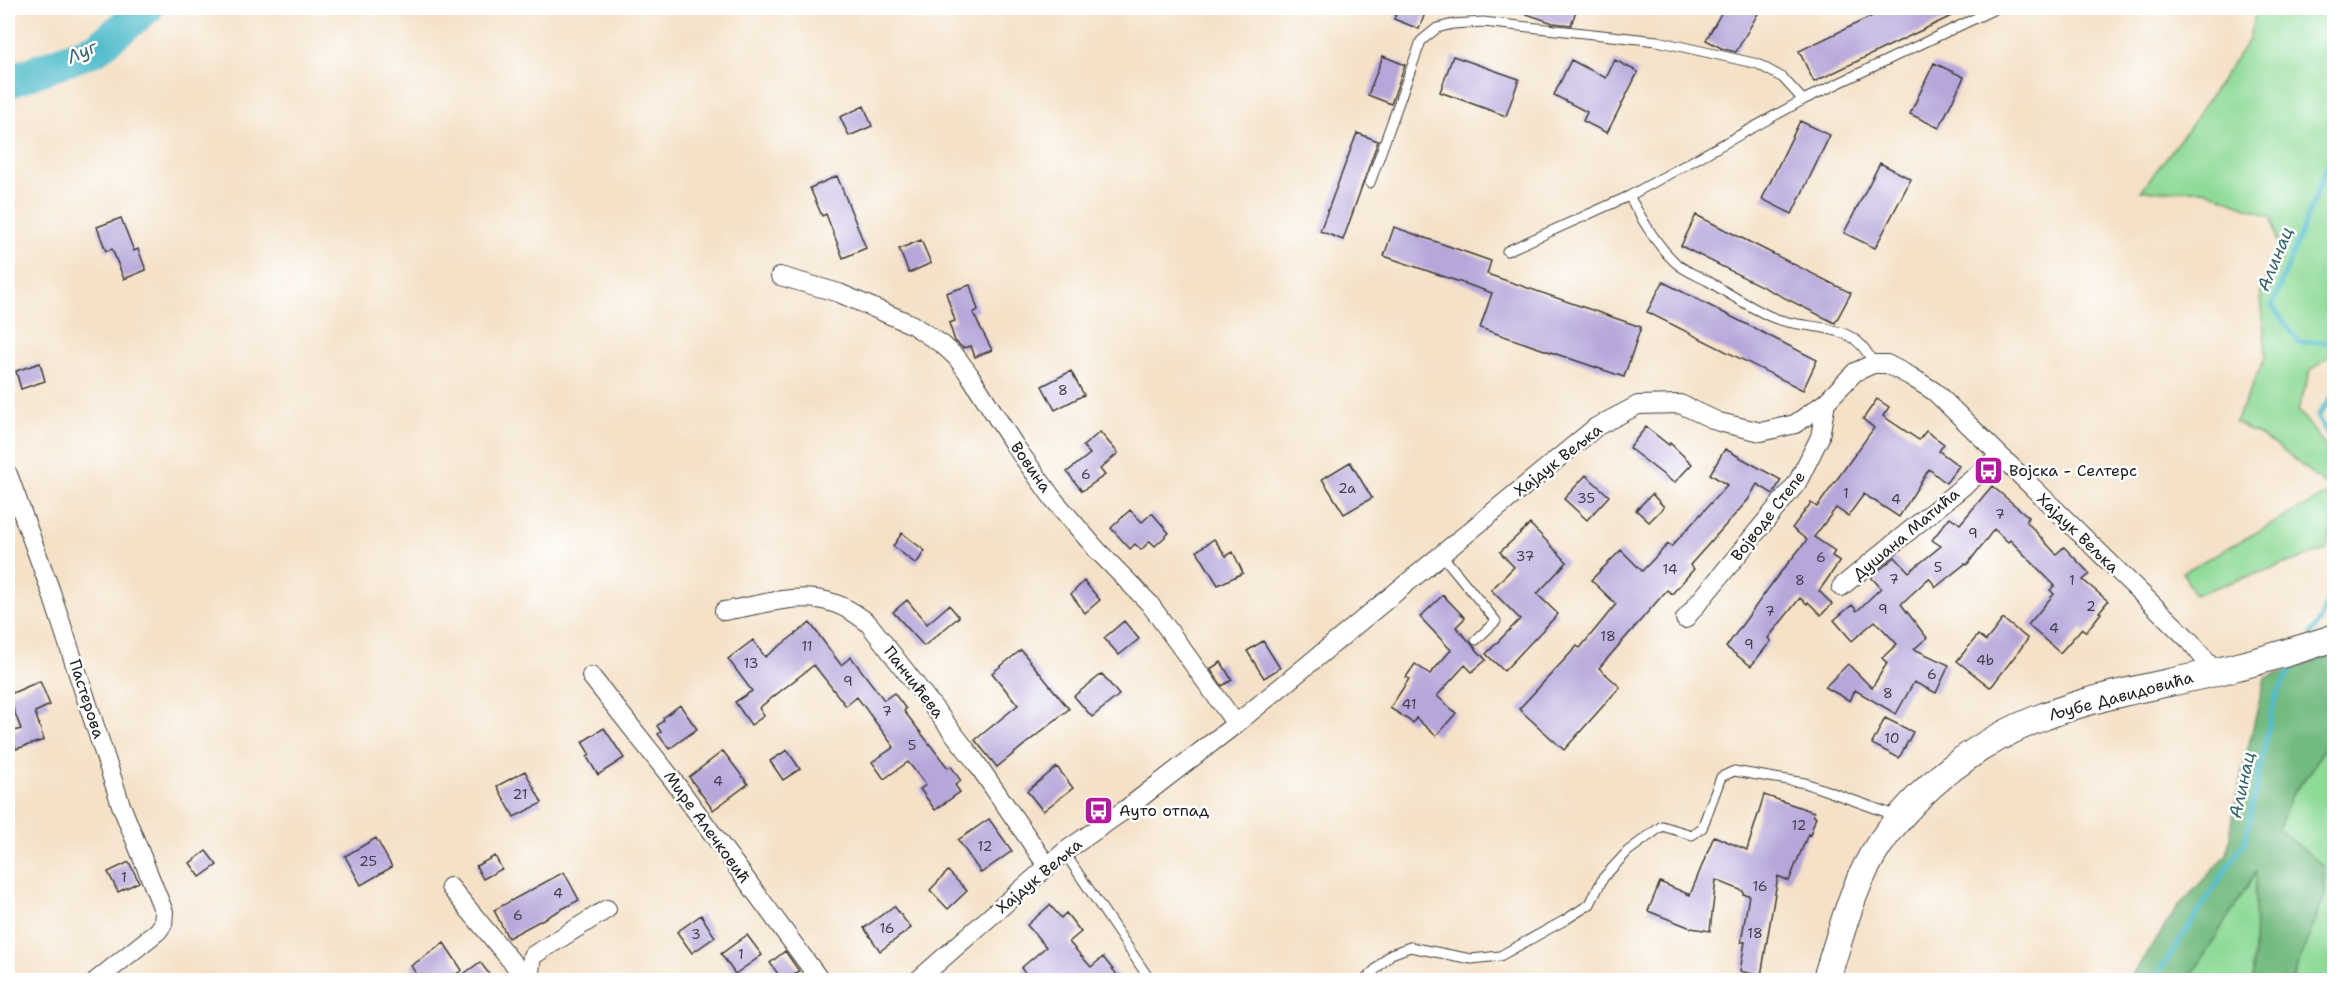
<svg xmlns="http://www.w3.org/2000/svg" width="2342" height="988" font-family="'Shantell Sans',sans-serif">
<rect width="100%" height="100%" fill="#fff"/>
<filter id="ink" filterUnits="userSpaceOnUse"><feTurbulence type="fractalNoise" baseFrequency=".0167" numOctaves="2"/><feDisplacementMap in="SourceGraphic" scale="12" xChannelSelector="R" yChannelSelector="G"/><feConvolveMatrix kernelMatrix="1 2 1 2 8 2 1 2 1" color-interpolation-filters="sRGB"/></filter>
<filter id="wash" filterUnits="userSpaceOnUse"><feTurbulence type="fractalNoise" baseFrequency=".008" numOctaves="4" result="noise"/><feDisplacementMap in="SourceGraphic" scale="24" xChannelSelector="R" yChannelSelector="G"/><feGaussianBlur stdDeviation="1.35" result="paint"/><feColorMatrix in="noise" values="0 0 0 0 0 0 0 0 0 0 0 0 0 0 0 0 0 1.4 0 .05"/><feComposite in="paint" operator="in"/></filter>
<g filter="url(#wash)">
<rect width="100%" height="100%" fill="#f4e1c7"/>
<path fill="#8eda97" stroke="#557b5a" stroke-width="1.5" d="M2257,8H2334V353L2311,370L2298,410L2334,457V519L2326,550L2194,595L2183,572L2333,491L2276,445L2235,422L2266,356L2260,285L2281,260L2272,217L2204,190L2141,191L2190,126L2248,41Z
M2334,730V980H2292L2325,895L2278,829L2291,796L2313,768Z
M2257,871L2253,980H2187Z"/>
<path fill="#72ba80" stroke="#476b4e" stroke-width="1.5" d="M2334,655V730L2313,768L2291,796L2278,829L2324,866L2325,895L2292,980H2253L2256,872L2189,980H2129L2178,907L2227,855L2237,794L2265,678Z"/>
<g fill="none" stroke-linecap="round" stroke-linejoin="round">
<path stroke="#4fbbcb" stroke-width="5" d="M2334,149L2272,306L2299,342H2334
M2334,394L2318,416L2334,447
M2311,635L2322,616L2334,584
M2154,980L2245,841L2275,697L2296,661"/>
<path stroke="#4fbbcb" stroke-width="33" d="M8,82L96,49L147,8"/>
</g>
<g id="blocks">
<path fill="#b6a6da" d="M1399,8H1427L1419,29L1394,19Z
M1516,8H1577L1571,25L1553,23L1515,10Z
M1724,8H1761L1736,52L1723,49L1706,40Z
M1889,8H1968L1814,82L1799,51Z
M1383,56L1405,65L1391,104L1368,95Z
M1453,56L1519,79L1506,116L1440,92Z
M1571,60L1606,78L1615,60L1638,72L1607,133L1583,121L1587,112L1554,95Z
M1934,63L1964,77L1939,128L1910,114Z
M864,106L872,126L849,136L840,117Z
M1800,121L1830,135L1792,214L1762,199Z
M1357,133L1378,141L1343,240L1320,231Z
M1880,163L1911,179L1875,248L1844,233Z
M837,176L866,248L843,258L826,214L822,216L810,188Z
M1696,215L1851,293L1835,323L1681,246Z
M121,218L134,251L138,249L146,270L124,279L112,249L106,251L97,227Z
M1394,227L1491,261L1487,274L1641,327L1624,377L1480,328L1492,293L1384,256Z
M921,240L931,263L909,273L899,249Z
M1663,282L1817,360L1803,390L1647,312Z
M970,285L978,310L973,313L992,350L975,357L971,346L963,348L955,341L949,323L955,321L946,293Z
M40,363L45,381L21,389L16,371Z
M1071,371L1084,395L1055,410L1042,386Z
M1877,399L1889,407L1883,416L1919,440L1926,431L1944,444L1939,451L1959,466L1946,483L1929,469L1899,517L1864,494L1848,516L1836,508L1814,537L1835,551L1832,556L1840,561L1819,591L1832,604L1821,615L1808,602L1807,604L1800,598L1768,638L1771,641L1751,666L1726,647L1776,578L1807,540L1792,528L1811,503L1817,507L1874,428L1863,419Z
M1646,427L1669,445L1670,443L1692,464L1674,483L1629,448Z
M1100,432L1118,453L1100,469L1105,475L1082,491L1067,472L1090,454L1083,446Z
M1725,449L1781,480L1773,494L1757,484L1748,500L1690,565L1694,569L1672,594L1667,590L1599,668L1620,687L1564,750L1519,709L1577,646L1580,648L1616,604L1591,580L1621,550L1642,571L1668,544L1671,547L1727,485L1710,474Z
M1350,462L1372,498L1344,514L1322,479Z
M1586,475L1609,496L1587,520L1564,499Z
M1992,486L2029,517L2026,521L2056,554L2064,547L2090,574L2083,580L2108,601L2099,612L2101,613L2086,632L2082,628L2060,653L2028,625L2054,594L2050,590L2055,586L2010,540L2008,542L1994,529L1967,565L1965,564L1936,587L1929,578L1901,604L1927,638L1914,649L1949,665L1936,693L1914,682L1896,714L1855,690L1850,701L1825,687L1848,664L1872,688L1887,663L1882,658L1897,644L1875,621L1852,641L1834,620L1852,605L1857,611L1881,588L1871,577L1895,557L1909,572L1941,546L1932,540L1950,517L1960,524Z
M1652,494L1664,507L1649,522L1636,510Z
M1130,510L1142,522L1152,513L1169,533L1155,546L1150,541L1141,550L1135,544L1130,549L1111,528Z
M1530,524L1567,562L1537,594L1558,614L1504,671L1486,654L1520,619L1491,590L1514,567L1500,552Z
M902,533L925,551L916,564L893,546Z
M1214,539L1226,556L1233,552L1243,573L1218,585L1197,551Z
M1084,581L1100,600L1085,613L1071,594Z
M1443,595L1465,618L1456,627L1486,660L1472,672L1465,665L1437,696L1456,713L1436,736L1416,718L1413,723L1390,708L1409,679L1406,677L1415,664L1430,674L1451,650L1420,617Z
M907,600L927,624L949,605L959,617L924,646L893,612Z
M2003,619L2028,639L1992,686L1990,687L1957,661L1978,635L1986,641Z
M1124,621L1139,639L1119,655L1104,638Z
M810,623L841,665L851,657L884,700L894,693L906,709L904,711L948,768L951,766L961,781L955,785L960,792L935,810L920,789L926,785L908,762L884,779L872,762L894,747L857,697L846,706L814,665L759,708L764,716L751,725L735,702L752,691L728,659L753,640L765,657Z
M1263,641L1280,668L1264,678L1247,651Z
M1021,650L1069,709L997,767L975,740L1018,705L992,673Z
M1221,662L1232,680L1222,686L1210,669Z
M1102,674L1119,695L1092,717L1074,696Z
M40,681L50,705L35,712L44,740L16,749L11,732L21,729L8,695Z
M680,705L697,729L669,749L658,734L661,732L657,726L664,720L663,718Z
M1885,718L1913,732L1899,758L1872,744Z
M604,728L624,758L598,775L587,757L590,755L582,742Z
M787,750L800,769L783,780L770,761Z
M723,751L748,784L713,810L689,777Z
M1057,767L1073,788L1043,811L1027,791Z
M525,771L542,803L514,817L497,786Z
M1764,795L1814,812L1813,816L1816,817L1810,835L1808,834L1789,881L1778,876L1761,976L1740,971L1745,942H1741L1749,895L1743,894V891L1716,880L1710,931L1691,928L1648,911L1660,882L1690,895L1714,836L1747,850Z
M989,819L1012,851L981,873L958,840Z
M376,838L392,867L361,885L345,856Z
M206,851L217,865L200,877L190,863Z
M495,856L502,869L483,879L476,866Z
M129,862L139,882L118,892L108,872Z
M948,871L967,891L948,909L930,890Z
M564,872L579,900L508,938L494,910Z
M1050,905L1061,918L1066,913L1081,932L1069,942L1091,967L1103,957L1122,981H1031L1021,968L1046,947L1027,925Z
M894,906L911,928L880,951L864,928Z
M701,915L715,937L692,953L677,932Z
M747,935L762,955L735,974L721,954Z
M444,943L462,970L446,981H421L411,966Z
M785,951L799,971L786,981H783L770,963Z
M480,962L490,975L482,981H454Z"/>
</g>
</g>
<g filter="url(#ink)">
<use href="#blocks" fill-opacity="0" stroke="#3c3a36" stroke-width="1.5"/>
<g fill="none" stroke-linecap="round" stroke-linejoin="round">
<defs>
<path id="service" d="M1370,183L1421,41L1437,28L1453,24L1483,22L1657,41L1758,64L1783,78L1803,100
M1629,196C1642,219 1656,245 1676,263C1685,271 1698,276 1708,281C1727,293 1747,305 1767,315C1806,334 1854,316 1873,364
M1507,251L1629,196L1803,100L1997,8
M1441,554L1496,621L1476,640
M1064,852L1150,980
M1365,980L1391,954L1410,947L1471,959L1500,956L1565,920L1590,904L1603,878L1628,851L1662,826L1692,835L1702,828L1721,777L1734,771L1805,783L1897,816"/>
<path id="minor" d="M780,276L839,293L911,324L943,345L957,358L969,374L1015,446L1054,500L1097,550L1149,603L1236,724
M8,474L50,589L121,805L164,912L163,924L158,931L97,980
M1841,587L1999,457
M724,611C781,602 820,582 869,624L975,761L1048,867
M1685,619L1797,483L1820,437L1826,402
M591,676L673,780L820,980
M450,887L527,980
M529,980L532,956L607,909
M918,980L1064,852L1126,809L1236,724L1596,427L1638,405L1680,404L1719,422L1761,432L1795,424L1826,402L1855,372L1873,364H1887L1910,376L1935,392L2190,641L2215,672"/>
<path id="secondary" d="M1826,980C1841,935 1852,885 1879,845C1918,787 1980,740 2045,716C2098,695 2157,686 2212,673C2253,663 2295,651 2334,638"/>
</defs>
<use href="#service" stroke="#3c3a36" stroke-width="11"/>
<use href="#minor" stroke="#3c3a36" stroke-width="20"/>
<use href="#secondary" stroke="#3c3a36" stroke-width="29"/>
<use href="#service" stroke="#fff" stroke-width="9"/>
<use href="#minor" stroke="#fff" stroke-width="18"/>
<use href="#secondary" stroke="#fff" stroke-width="27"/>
</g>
</g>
<defs>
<symbol id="bus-square" viewBox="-11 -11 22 22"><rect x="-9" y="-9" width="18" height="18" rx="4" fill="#b5179e" stroke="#fff"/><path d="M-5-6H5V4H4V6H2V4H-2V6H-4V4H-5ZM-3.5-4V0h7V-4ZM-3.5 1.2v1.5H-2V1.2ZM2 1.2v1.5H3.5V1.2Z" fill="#fff"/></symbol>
</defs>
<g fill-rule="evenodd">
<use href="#bus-square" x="1972" y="454" width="33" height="33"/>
<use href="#bus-square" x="1082" y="794" width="33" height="33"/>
</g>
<g text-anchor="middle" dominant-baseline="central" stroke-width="5" stroke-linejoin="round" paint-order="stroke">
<g font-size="14" fill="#423e4c">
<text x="1063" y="390">8</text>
<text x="1086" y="474">6</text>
<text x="1347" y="488">2a</text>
<text x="1846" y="493">1</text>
<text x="1586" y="498">35</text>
<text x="1896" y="499">4</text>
<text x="2000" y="514">7</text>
<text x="1973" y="533">9</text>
<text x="1525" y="556">37</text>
<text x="1821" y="557">6</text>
<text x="1938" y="567">5</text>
<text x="1670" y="569">14</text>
<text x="1894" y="579">7</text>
<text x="1800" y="580">8</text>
<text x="2072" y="580">1</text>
<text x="2091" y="606">2</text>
<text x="1883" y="609">9</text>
<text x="1770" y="611">7</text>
<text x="2054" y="628">4</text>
<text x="1608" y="636">18</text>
<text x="1749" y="644">9</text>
<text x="807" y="646">11</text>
<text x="1985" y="660">4b</text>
<text x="751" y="663">13</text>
<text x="1932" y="674">6</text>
<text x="848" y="681">9</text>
<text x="1888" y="693">8</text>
<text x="1409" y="704">41</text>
<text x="887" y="711">7</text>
<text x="1892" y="738">10</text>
<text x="912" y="745">5</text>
<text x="718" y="781">4</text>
<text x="520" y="794">21</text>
<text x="1799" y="825">12</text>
<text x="985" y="846">12</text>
<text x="368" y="861">25</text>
<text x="124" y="877">1</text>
<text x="1760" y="886">16</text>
<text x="558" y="893">4</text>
<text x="518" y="915">6</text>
<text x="887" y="928">16</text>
<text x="1755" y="933">18</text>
<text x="696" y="934">3</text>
<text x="741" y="954">1</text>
</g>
<g font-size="16" fill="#1c1c1c" stroke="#fff">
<text transform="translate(1558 460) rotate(-38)">Хајдук Вељка</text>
<text transform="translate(1031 467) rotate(55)">Вовина</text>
<text transform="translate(1768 516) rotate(-52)">Војводе Степе</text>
<text transform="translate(2078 533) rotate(44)">Хајдук Вељка</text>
<text transform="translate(1906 534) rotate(-40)">Душана Матића</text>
<text transform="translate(914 682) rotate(52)">Панчићева</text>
<text transform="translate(2121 696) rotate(-15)">Љубе Давидовића</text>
<text transform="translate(87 699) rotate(72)">Пастерова</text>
<text transform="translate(707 827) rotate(54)">Мире Алечковић</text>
<text transform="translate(1039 876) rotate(-40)">Хајдук Вељка</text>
</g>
<g font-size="16" fill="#1c1c1c" stroke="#fff" text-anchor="start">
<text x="2009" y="470">Војска - Селтерс</text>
<text x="1119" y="810">Ауто отпад</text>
</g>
<g font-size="18" font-style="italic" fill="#33646b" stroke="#fff">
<text transform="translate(82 52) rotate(-24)">Луг</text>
<text transform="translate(2275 259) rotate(-68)">Алинац</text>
<text transform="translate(2242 785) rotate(-78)">Алинац</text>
</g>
</g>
<rect width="2342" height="988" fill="none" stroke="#fff" stroke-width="30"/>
</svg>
